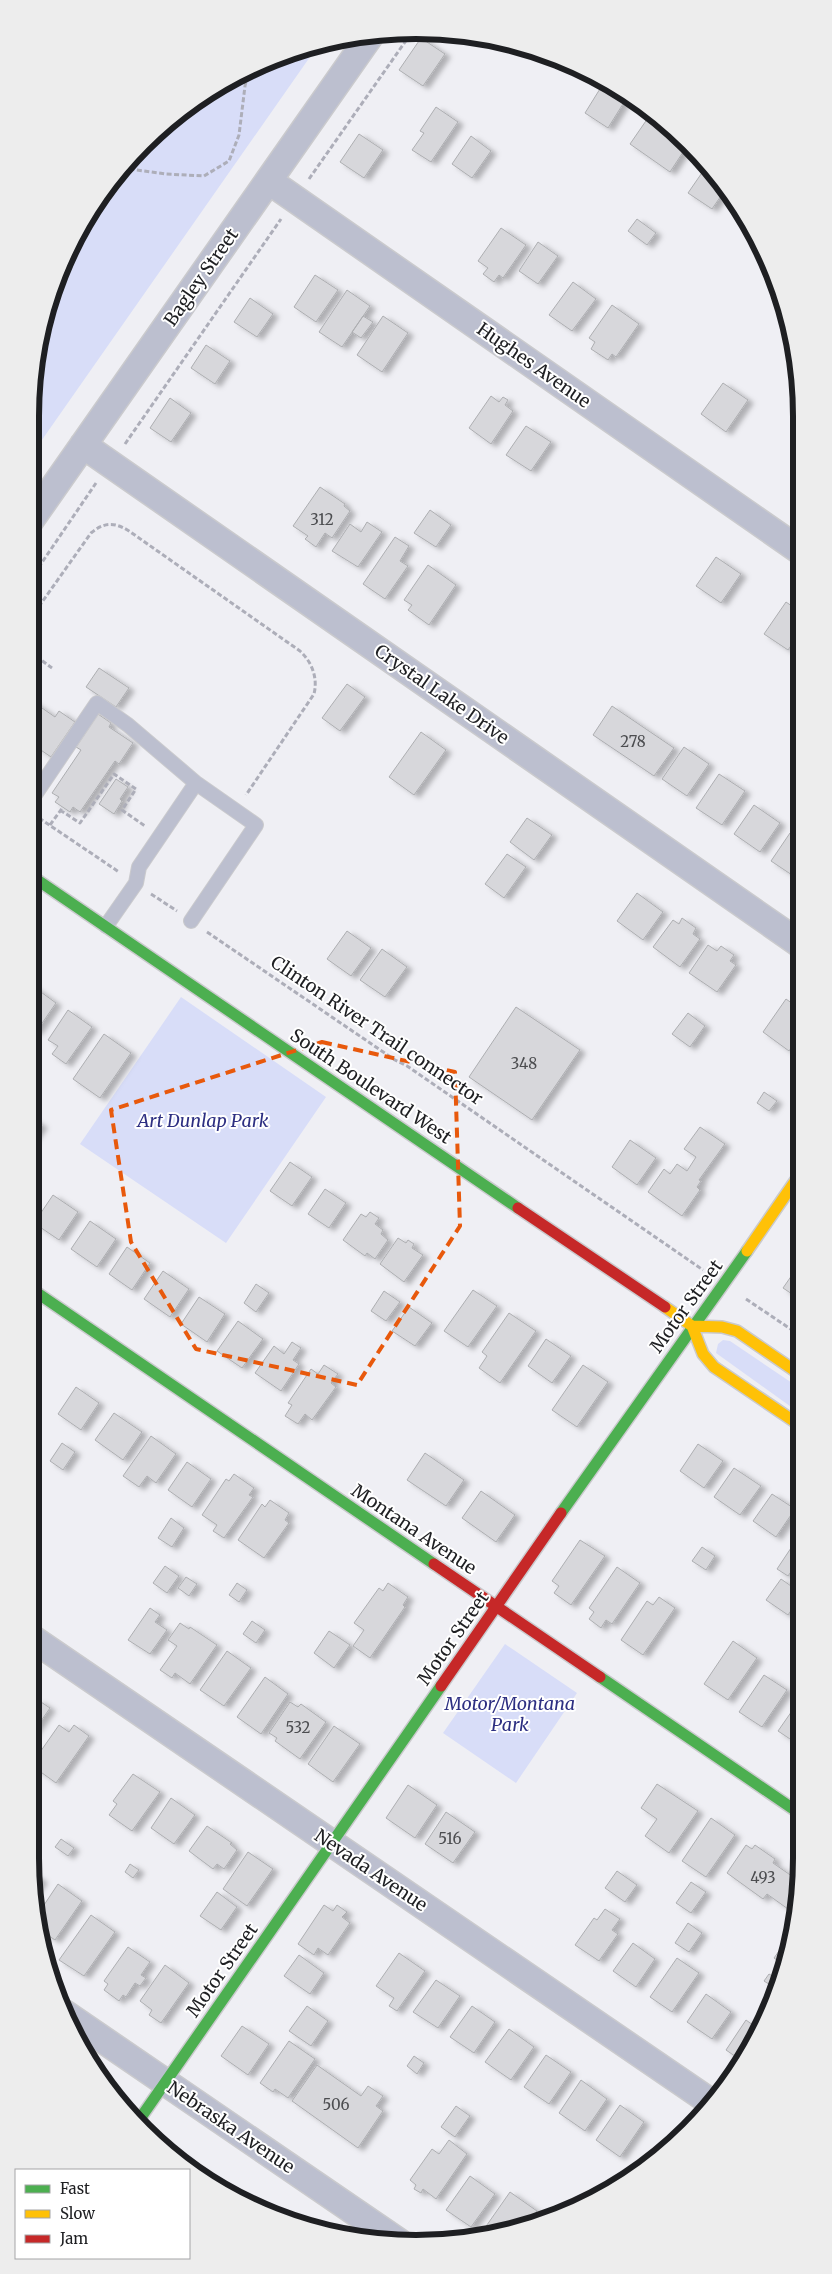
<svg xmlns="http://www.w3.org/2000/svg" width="832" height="2274" font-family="Merriweather,serif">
<defs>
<filter id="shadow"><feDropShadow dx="5.5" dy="3" stdDeviation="2.5" flood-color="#0004"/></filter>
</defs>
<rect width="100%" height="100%" fill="#efeff4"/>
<path fill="#d8ddf8" d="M319,44L30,457C30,411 34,363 43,318C46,305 52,291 57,279C100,165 200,72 319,44Z
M181,997L326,1097L226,1243L80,1144Z
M723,1340L730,1341L801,1389V1414L716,1353L718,1344Z
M505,1644L577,1693L516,1783L443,1733Z"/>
<path fill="#d7d7db" stroke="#adaeb1" filter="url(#shadow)" d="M421,38L445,54L423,86L399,70Z
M603,84L626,99L608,128L585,113Z
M436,107L458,122L431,162L412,150L424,133L420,131Z
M650,115L687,146L670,172L630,144Z
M359,134L383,150L364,178L340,162Z
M471,136L491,151L472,178L452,164Z
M708,164L725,190L712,209L688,193Z
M637,219L656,233L647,245L628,231Z
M501,228L526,245L503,278L499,275L494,282L483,274L488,268L478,261Z
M538,242L558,256L538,284L519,271Z
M315,275L338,290L316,322L294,307Z
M573,282L596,299L572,331L549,315Z
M347,290L370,306L342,347L319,332Z
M250,298L273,314L257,337L234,322Z
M612,305L639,324L616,357L612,354L608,360L591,349L595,342L589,338Z
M363,316L373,322L361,338L352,332Z
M383,316L408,333L382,372L357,355Z
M206,345L230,361L215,384L191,368Z
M723,383L748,400L726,432L701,414Z
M491,396L499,402L503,397L508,400L505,405L513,411L491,444L469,428Z
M170,398L191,413L171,442L150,428Z
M526,426L551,442L531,471L506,455Z
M320,487L345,504L344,506L350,511L332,538L325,533L316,547L305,539L308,536L293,526Z
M430,510L451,525L436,547L414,533Z
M367,522L382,532L358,567L332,551L350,524L361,532Z
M395,537L409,546L400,561L408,566L385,599L363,584Z
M716,557L741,574L721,603L696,586Z
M428,565L456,585L429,625L408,610L412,605L404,600Z
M786,602L799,611V634L788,650L764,634Z
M99,668L129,688L116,707L86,687Z
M347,684L365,697L340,731L322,718Z
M32,701L55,717L59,711L75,722L51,757L35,746L37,744L30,739V705Z
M612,706L674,748L654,776L593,735Z
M98,714L111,723L109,727L133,743L119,764L115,761L80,812L73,807L70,812L55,802L59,797L52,793L81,750L76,747Z
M421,732L446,750L414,795L389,777Z
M684,747L709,764L687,796L662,779Z
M719,774L745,791L722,825L696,808Z
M116,779L128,787L120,799L122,801L114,814L99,804Z
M754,805L780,823L760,852L734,834Z
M527,818L552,835L534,860L510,842Z
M790,833L800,840V870L795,877L771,861Z
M507,854L526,867L504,898L485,884Z
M637,893L663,912L643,940L617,921Z
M682,918L696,928L693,934L700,939L680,967L653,947L673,920L679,924Z
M347,931L371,948L351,976L327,959Z
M708,945L717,951L721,946L734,955L730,961L736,965L717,992L689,973Z
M382,949L407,967L385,997L360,980Z
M30,984L56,1003L36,1032L30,1028Z
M786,999L800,1009V1035L789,1051L763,1032Z
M516,1007L580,1050L532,1120L469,1077Z
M68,1010L92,1027L66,1064L52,1054L58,1046L48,1040Z
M688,1013L705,1026L690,1047L672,1034Z
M104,1034L131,1053L100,1098L73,1079Z
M764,1092L777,1101L769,1111L757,1103Z
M30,1117L42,1125L30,1142Z
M700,1127L725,1144L699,1180L701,1181L697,1187L700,1190L682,1216L648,1192L664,1169L670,1174L677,1164L687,1171L696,1157L684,1149Z
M630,1140L656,1158L637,1185L612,1167Z
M290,1162L312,1177L292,1206L270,1191Z
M325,1189L346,1203L329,1228L308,1214Z
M53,1195L78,1212L59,1240L34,1223Z
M370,1212L379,1218L375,1224L383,1230L381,1234L388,1240L375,1259L367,1253L365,1256L343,1240L361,1214L366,1217Z
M90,1221L116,1239L97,1267L71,1249Z
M398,1238L406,1243L408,1240L414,1244L412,1248L423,1255L404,1282L380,1264Z
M127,1247L150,1263L132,1290L109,1274Z
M801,1262V1300L783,1288Z
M163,1271L189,1289L170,1317L144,1299Z
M256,1284L269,1293L256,1312L244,1303Z
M473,1290L497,1306L468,1347L444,1331Z
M384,1291L400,1302L386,1321L371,1311Z
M199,1297L225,1314L207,1342L181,1324Z
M409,1307L432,1323L415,1346L392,1331Z
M509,1313L536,1331L500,1383L479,1368L487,1356L482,1352Z
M238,1321L263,1339L242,1368L217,1351Z
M546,1339L571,1356L552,1383L528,1366Z
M292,1342L301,1348L293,1360L299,1364L281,1391L255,1373L274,1346L284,1354Z
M324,1365L338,1374L331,1383L336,1387L312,1420L305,1414L298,1424L285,1416L292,1405L288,1403L311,1369L318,1374Z
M583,1365L608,1382L577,1427L552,1410Z
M76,1387L99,1403L81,1430L58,1414Z
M114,1413L142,1432L123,1460L95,1440Z
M151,1436L176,1454L156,1483L147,1476L139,1487L123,1476Z
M62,1443L75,1452L63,1470L50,1461Z
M698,1444L723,1461L704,1488L680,1471Z
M425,1453L464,1480L446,1506L407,1480Z
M187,1462L211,1479L192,1507L168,1490Z
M734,1468L761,1486L740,1515L714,1497Z
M234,1474L254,1488L249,1495L253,1497L224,1538L213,1531L217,1525L202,1515L226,1479L229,1481Z
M481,1491L515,1515L496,1542L462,1518Z
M772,1494L795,1509L776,1537L753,1521Z
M270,1500L289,1513L285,1520L289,1523L264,1558L238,1540L262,1504L265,1507Z
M171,1518L184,1528L172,1547L158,1538Z
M801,1533V1570L795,1566L788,1576L777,1569Z
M580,1540L605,1556L571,1605L554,1593L559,1586L552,1581Z
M702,1547L715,1556L706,1570L692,1561Z
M165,1566L179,1576L167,1593L153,1583Z
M617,1567L640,1583L612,1624L606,1620L601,1628L589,1619L594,1612L589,1608Z
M186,1577L197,1584L189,1596L178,1588Z
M781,1579L801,1593V1596L788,1615L766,1600Z
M237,1583L247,1590L239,1602L229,1595Z
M388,1583L408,1597L403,1605L405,1607L370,1658L353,1646L364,1630L354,1623L379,1588L383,1591Z
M659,1597L675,1608L643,1655L621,1640L647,1601L653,1605Z
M150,1608L160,1615L155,1622L167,1630L150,1654L128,1640Z
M252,1621L265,1630L256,1643L243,1634Z
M180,1623L189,1629L190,1627L217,1645L190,1684L175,1673L172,1678L160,1670L177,1646L168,1640Z
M329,1631L350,1645L334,1668L314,1653Z
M733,1641L757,1658L728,1700L704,1684Z
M227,1651L251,1668L224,1706L200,1690Z
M764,1675L787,1690L762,1727L739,1712Z
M265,1677L288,1694L261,1734L237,1717Z
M801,1698L802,1699V1747L778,1731Z
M38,1700L50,1708L30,1737V1705L33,1707Z
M290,1702L298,1707L301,1704L326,1722L300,1759L275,1741L277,1738L269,1733Z
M59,1725L69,1732L74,1725L89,1736L56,1783L31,1765Z
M334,1726L360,1744L333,1782L308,1764Z
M133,1774L160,1792L132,1831L109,1815L117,1804L113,1801Z
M657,1784L698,1811L669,1853L645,1836L657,1819L641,1808Z
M408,1785L437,1805L415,1838L386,1818Z
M171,1798L195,1815L174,1844L151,1828Z
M446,1812L475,1832L453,1863L425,1844Z
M711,1818L735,1835L706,1877L682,1861Z
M207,1826L232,1843L230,1844L237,1850L224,1869L217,1864L213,1869L189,1851Z
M61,1839L74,1848L68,1856L55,1847Z
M746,1845L752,1849L755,1845L775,1859L773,1863L799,1881L795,1914L767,1894L763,1899L727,1873Z
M248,1852L273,1869L247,1906L223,1889Z
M130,1864L139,1870L133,1878L125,1872Z
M617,1871L637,1885L625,1902L605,1888Z
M31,1872L42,1880L33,1893Z
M691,1882L706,1892L691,1913L676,1903Z
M58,1884L82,1901L55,1940L37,1928L36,1917Z
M217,1892L237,1907L221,1930L200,1916Z
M324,1905L333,1911L337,1905L347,1912L342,1917L350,1923L328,1955L318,1948L314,1955L298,1944Z
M605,1909L620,1919L612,1930L618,1934L599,1961L575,1945L594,1918L597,1920Z
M91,1915L115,1932L84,1976L59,1960Z
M688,1923L702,1933L689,1952L675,1943Z
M791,1934L789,1958L785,1966L774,1958Z
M633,1943L655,1959L636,1987L613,1971Z
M128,1947L150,1962L141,1975L146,1978L140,1986L135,1983L126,1997L123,1995L119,2001L104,1990L108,1984L104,1981Z
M399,1953L425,1971L397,2011L389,2006L394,1998L376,1986Z
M299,1955L324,1973L310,1994L284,1976Z
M677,1958L699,1973L672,2012L650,1997Z
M165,1965L189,1983L161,2023L149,2015L152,2010L140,2001Z
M769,1974L779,1980L775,1988L764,1981Z
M436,1980L460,1996L438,2028L413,2012Z
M706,1994L731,2012L712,2039L687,2022Z
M307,2006L328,2021L311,2046L289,2031Z
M472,2006L495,2022L474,2053L450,2037Z
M746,2020L757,2028L742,2061L726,2050Z
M242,2026L269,2044L248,2075L221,2056Z
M509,2029L534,2047L511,2080L485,2062Z
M289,2041L315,2059L288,2098L275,2089L273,2092L260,2083Z
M546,2055L571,2072L549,2104L524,2087Z
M414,2056L424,2063L417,2074L407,2066Z
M317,2065L361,2096L368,2086L383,2096L376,2106L383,2111L358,2148L292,2101Z
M581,2080L607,2099L585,2131L559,2113Z
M620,2105L644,2122L620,2157L596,2140Z
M456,2106L470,2116L455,2137L441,2127Z
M449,2140L467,2154L436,2199L423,2189L421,2193L414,2189L416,2185L410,2180L432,2149L439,2154Z
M161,2142L186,2160L182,2165L159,2144Z
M194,2166L220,2184L218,2187L191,2170Z
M470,2176L495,2194L471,2227L446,2210Z
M510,2192L537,2211L526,2226L516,2231L486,2236L482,2232Z"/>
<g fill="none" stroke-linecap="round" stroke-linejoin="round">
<defs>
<path id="lane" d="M30,802L97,703L128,725L196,783L256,825L191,921
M106,926L136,883L139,867L196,783"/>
<path id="street" d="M269,181L799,550
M83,445L800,944
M30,521L372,33
M30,1637L712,2103
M64,2013L399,2242"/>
<path id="fast" d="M30,875L518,1208
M30,1288L434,1564
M561,1513L747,1251
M600,1677L802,1815
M137,2123L441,1686"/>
<path id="slow" d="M747,1251L800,1174
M665,1307L692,1326L722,1327L737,1331L801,1375
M692,1326L703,1354L714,1367L801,1426"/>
<path id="jam" d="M518,1208L665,1307
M434,1564L600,1677
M441,1686L561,1513"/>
</defs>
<use href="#lane" stroke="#cacacd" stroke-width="16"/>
<use href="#street" stroke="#cacacd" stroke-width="29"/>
<use href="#fast" stroke="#cacacd" stroke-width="14"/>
<use href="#slow" stroke="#cacacd" stroke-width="14"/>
<use href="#jam" stroke="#cacacd" stroke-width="14"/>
<path stroke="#adaeb9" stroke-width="3" stroke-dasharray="5 2.5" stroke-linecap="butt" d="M122,168L166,174L204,176L229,161L239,135L245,86L249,70
M309,179L412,32
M125,444L281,219
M30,580L96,483
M30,619L91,533C104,522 115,522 129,531L300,651C312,662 318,678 314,694L246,795
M30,652L52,668
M30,746L33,741
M30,755L38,760
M60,810L80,823L114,774L136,789L122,810L145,826
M39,818L119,872
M50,825L63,807
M151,894L177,911
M207,932L395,1060L407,1066L703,1270
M746,1299L801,1336"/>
<use href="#lane" stroke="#bcbfcf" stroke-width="14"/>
<use href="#street" stroke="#bcbfcf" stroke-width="26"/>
<use href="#fast" stroke="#4caf50" stroke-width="11"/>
<use href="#slow" stroke="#ffc107" stroke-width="11"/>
<use href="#jam" stroke="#c62828" stroke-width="11"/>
</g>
<path fill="none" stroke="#e8590c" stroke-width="4" stroke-dasharray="10 6" stroke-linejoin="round" d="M322,1042L455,1072L460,1226L357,1385L196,1349L131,1242L111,1110Z"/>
<g text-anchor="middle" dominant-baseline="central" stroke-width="4" stroke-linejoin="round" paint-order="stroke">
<g font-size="15" fill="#4c4d50">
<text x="322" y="519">312</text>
<text x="633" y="741">278</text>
<text x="524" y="1063">348</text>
<text x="298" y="1727">532</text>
<text x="450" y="1838">516</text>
<text x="763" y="1877">493</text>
<text x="336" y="2104">506</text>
</g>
<g font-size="18" fill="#1e1f22" stroke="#fff">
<text transform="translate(201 277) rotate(-55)">Bagley Street</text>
<text transform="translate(534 365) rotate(35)">Hughes Avenue</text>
<text transform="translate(442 694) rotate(35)">Crystal Lake Drive</text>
<text transform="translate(377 1030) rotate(34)">Clinton River Trail connector</text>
<text transform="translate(371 1086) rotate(34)">South Boulevard West</text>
<text transform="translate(686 1306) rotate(-54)">Motor Street</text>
<text transform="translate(414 1529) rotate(34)">Montana Avenue</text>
<text transform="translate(453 1638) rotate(-55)">Motor Street</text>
<text transform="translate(371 1870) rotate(34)">Nevada Avenue</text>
<text transform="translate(222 1970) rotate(-55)">Motor Street</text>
<text transform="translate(231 2127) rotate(34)">Nebraska Avenue</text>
</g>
<g font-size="18" font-style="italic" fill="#2d2f82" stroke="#fff">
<text x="203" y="1120">Art Dunlap Park</text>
<text x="510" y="1703">Motor/Montana<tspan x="510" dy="21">Park</tspan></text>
</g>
</g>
<path d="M0 0H832V2274H0ZM416 39H416A377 377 0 0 1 793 416V1858A377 377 0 0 1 416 2235H416A377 377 0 0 1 39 1858V416A377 377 0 0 1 416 39Z" fill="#ededed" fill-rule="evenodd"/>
<path fill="none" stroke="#1e1f22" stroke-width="6" d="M416 39H416A377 377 0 0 1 793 416V1858A377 377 0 0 1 416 2235H416A377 377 0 0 1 39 1858V416A377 377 0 0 1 416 39Z"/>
<rect x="15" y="2169" width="175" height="90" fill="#ffffff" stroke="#a5a5a7"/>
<rect x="25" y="2185" width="25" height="8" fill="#4caf50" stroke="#a5a5a7"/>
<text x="60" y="2194" font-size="15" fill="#1e1f22">Fast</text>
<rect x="25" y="2210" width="25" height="8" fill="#ffc107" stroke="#a5a5a7"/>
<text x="60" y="2219" font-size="15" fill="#1e1f22">Slow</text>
<rect x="25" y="2235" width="25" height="8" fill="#c62828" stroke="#a5a5a7"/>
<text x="60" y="2244" font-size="15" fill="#1e1f22">Jam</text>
</svg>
